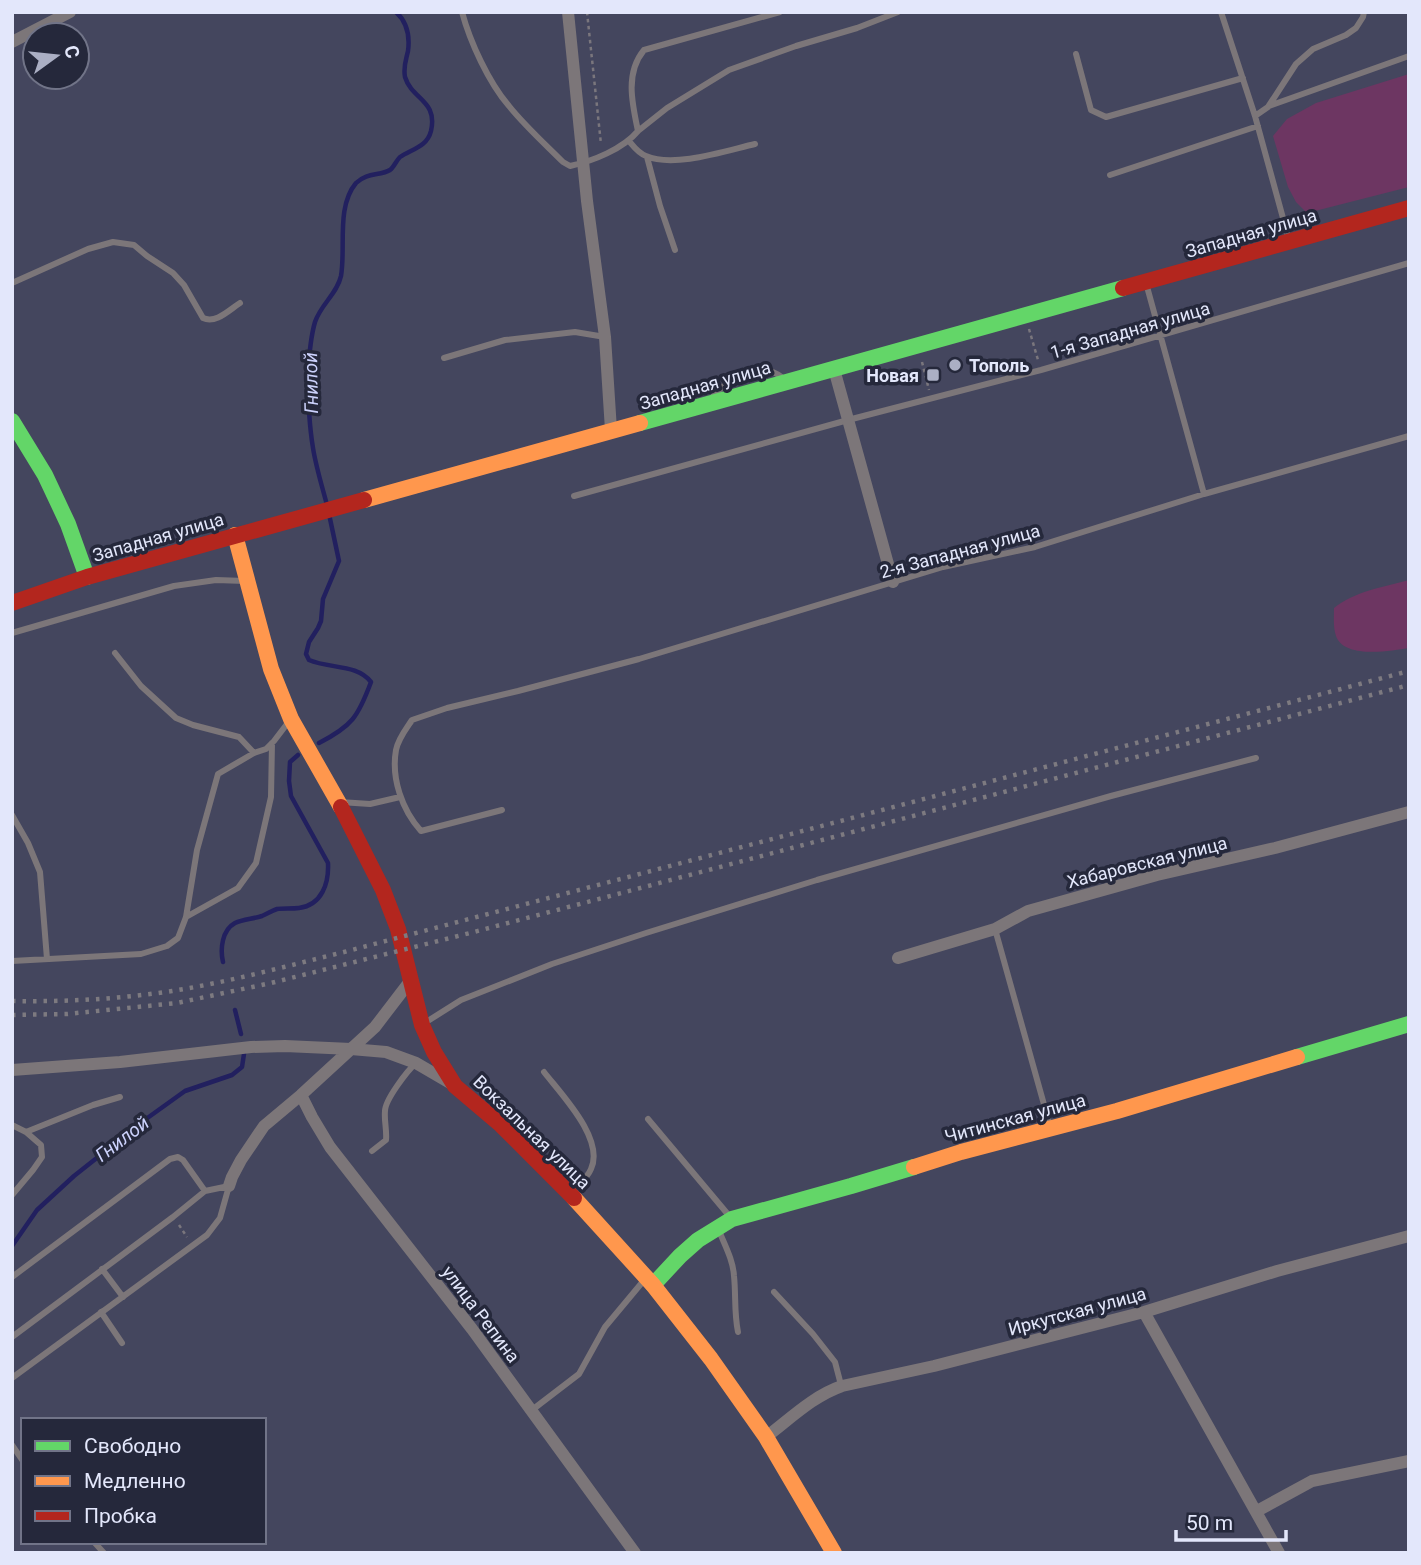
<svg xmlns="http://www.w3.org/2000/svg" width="1421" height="1565" font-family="Roboto,sans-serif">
<rect width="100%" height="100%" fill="#44465e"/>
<path fill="#6d3662" d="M1409,74V187L1307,213L1296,202L1288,187L1273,136L1287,119L1316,103Z
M1409,580V648C1390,651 1344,659 1336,636C1333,627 1334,617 1334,608C1355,591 1384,587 1409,580Z"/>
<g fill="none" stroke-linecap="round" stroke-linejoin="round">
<path stroke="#22205f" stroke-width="4.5" d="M327,505C322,486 316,467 313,448C309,424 308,399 308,374C309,356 310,339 315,322C321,304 337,294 341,276C346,247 336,207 356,183C367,172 380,176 390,170C394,167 396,161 400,157C412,149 427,147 431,131C438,100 412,100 405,77C403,67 406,60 408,51C410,36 407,22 396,12
M319,743C352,726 358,717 371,682C357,664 330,669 309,660L306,654L309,642L318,628L321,621L323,599L339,561L329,514
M223,962C220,949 222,930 235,923C243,919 253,919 262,916C267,914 271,911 277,909C284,908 291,909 299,908C322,905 329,883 328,863L291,796L289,781L290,762L298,755
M235,1010L241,1034
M12,1246L37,1210L74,1176L146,1119L185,1091L232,1075L242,1067L244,1054"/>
<path stroke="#7a767d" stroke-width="2.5" stroke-dasharray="3.5 3.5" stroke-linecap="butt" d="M587,12L601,144
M1029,329L1038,360
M922,362L929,390
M179,1225L187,1237"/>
<path stroke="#7c7679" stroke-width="6" d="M462,12C470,42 489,83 509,106C525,126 545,144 563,162L570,166C593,161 623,149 638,131C632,103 625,73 644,50L780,12
M1221,12L1255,116L1289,240
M1076,54L1091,110L1106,117L1243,78
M1269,106L1409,56
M1255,116L1268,107L1296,64L1313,49L1346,35L1356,28L1363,17L1364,12
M638,131L667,108L729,70L796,46L857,28L898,12
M629,141C634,147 638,153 646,156C674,168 725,151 755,144
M647,157L660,206L675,250
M1110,175L1258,126
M12,283L88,249L113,242L134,245L147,256L173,273L184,285L203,318C216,324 229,310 240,303
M1146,283L1204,494
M444,358L505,340L575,332L605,337
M714,395C732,376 760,359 783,378
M574,496L848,420L1041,370L1409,263
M12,633L174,586L216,580L245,581
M115,653L141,686L176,718L193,725L239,737L254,753
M340,802L370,804L400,797
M502,810L421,831C402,810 391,778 396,750C398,739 406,729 412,720L447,708L518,691L639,659L943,567L1035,547L1204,494L1409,436
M12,815L28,843L40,872L47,959
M186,917L238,888L256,863L271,797L272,743
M995,929L1050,1126
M12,961L141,954L167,946L178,938L186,917L197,850L218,774L254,753L266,749L274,741L290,720
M423,1024L461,1000L552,964L646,933L817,880L1111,796L1256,758
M544,1072C561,1094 605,1139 591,1169C588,1177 579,1185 573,1191
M648,1119L731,1218
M12,1125L26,1132
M372,1151L386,1140C387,1130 384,1121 385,1111C385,1100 407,1071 416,1063
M12,1195L33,1170L42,1157L41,1145L26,1132L93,1105L120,1097
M718,1228C724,1244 733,1259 734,1276C736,1295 734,1313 738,1332
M102,1269L123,1297
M12,1277L170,1159L178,1157L183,1160L205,1191L229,1186L220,1218L207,1235L12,1378
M774,1292L813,1334L835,1362L841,1385
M101,1312L122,1343
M12,1337L173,1217L205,1191
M532,1410L579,1374L605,1327L645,1279
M12,1445L23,1461
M94,1542L104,1553"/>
<path stroke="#7c7679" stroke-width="12" d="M568,12L587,201L605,337L611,430
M12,42L70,12
M834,369L893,582
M898,958L995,929L1028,911L1157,875L1275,848L1409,812
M12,1070L120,1062L251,1047L285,1046L351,1049L386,1052L416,1063L452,1084
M301,1095L312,1117L330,1147L472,1329L635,1553
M229,1186L232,1177L241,1160L264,1126L301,1095L375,1027L411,980
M1144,1312L1279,1553
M766,1437C790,1419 813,1396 842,1386L934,1366L1144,1312L1277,1271L1409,1236
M1257,1511L1312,1481L1409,1461"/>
<path stroke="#63d668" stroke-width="16" d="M12,421L45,475L68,524L87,577
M640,423L1123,288
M1297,1057L1409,1024
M653,1285L680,1256L698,1240L732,1219L851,1186L914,1167"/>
<path stroke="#ff974d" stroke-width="16" d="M364,500L640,423
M235,535L271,669L291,719L341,807
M914,1167L961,1152L1117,1111L1297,1057
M574,1198L653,1285L711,1359L766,1437L834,1553"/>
<path stroke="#b3261e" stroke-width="16" d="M1123,288L1409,208
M12,603L87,577L364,500
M341,807L383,890L398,929L422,1025L434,1052L455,1086L501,1125L574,1198"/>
<path stroke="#7d7a80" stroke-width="4.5" stroke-dasharray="3.5 7" stroke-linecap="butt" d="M12,1001C66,1002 119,999 172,991C229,982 287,966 344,952L1409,671
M12,1015L67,1014L177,1003L271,983L470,933L1409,685"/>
</g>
<g fill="#abafc4" stroke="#25283b" stroke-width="2.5">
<circle cx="955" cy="365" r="7"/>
<rect x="926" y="368" width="14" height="14" rx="3.5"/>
</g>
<g text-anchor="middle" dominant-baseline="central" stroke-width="7" stroke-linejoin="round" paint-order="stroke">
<g font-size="18" fill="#e3e7fb" stroke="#25283b">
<text transform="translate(1251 233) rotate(-16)">Западная улица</text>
<text transform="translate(1130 330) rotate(-16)">1-я Западная улица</text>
<text transform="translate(705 385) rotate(-16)">Западная улица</text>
<text transform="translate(158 537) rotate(-16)">Западная улица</text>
<text transform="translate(960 551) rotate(-15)">2-я Западная улица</text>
<text transform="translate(1147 862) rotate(-14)">Хабаровская улица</text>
<text transform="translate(1015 1118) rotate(-15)">Читинская улица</text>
<text transform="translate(532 1132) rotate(44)">Вокзальная улица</text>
<text transform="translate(1077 1311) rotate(-15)">Иркутская улица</text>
<text transform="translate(481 1314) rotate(53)">улица Репина</text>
</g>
<g font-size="18" font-weight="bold" fill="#e3e7fb" stroke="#25283b" text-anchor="start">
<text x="969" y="365">Тополь</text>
<text x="919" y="375" text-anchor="end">Новая</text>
</g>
<g font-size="19" font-style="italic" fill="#ccd2fc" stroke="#25283b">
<text transform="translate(311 383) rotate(-91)">Гнилой</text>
<text transform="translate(122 1139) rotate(-37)">Гнилой</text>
</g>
</g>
<rect width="1421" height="1565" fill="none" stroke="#e3e7fb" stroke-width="28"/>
<rect x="21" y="1418" width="245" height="126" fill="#25283b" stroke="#717488" stroke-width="2"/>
<rect x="35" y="1441" width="35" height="10" fill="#63d668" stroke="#717488" stroke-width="2"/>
<text x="84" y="1453" font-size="21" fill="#e3e7fb">Свободно</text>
<rect x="35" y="1476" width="35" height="10" fill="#ff974d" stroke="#717488" stroke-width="2"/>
<text x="84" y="1488" font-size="21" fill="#e3e7fb">Медленно</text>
<rect x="35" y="1511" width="35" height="10" fill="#b3261e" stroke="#717488" stroke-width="2"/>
<text x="84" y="1523" font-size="21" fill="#e3e7fb">Пробка</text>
<g transform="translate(56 56) rotate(75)"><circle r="33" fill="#25283b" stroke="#717488" stroke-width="2"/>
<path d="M0-5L12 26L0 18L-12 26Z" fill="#abafc4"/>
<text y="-10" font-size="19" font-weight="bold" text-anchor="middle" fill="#e3e7fb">С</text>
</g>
<path d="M1176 1530v10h110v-10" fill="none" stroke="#e3e7fb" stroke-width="3.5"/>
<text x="1186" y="1530" font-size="21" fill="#e3e7fb" stroke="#25283b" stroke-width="5" paint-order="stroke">50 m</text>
</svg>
